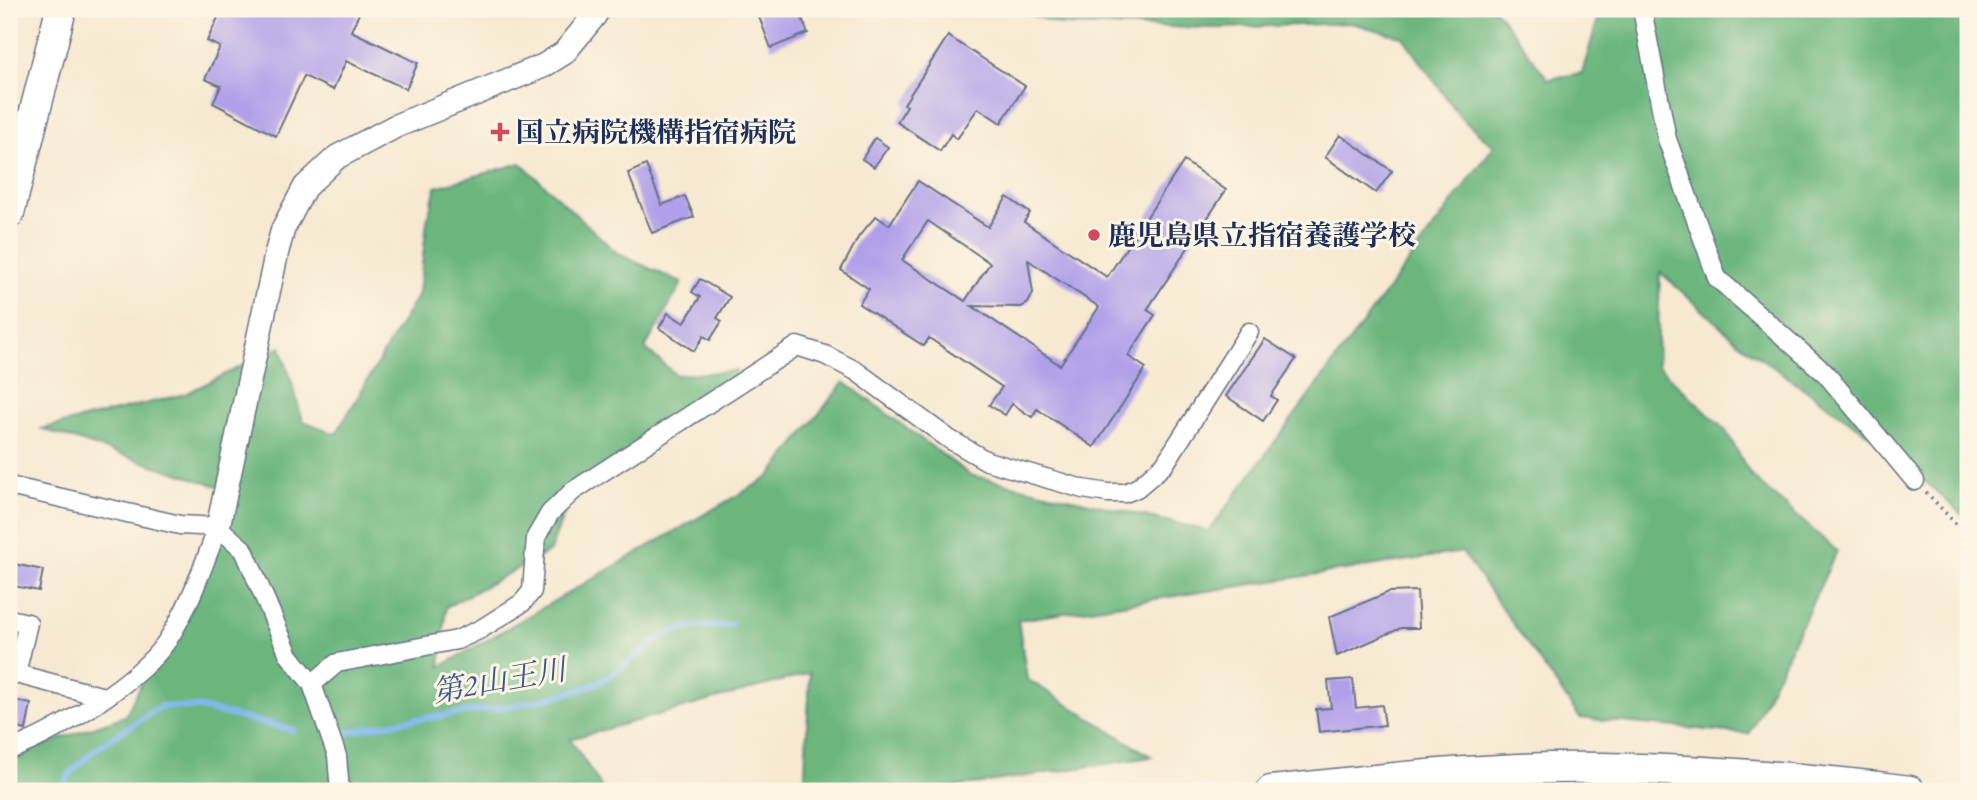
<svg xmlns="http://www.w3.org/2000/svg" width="1977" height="800" font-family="'EB Garamond','Noto Serif JP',serif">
<rect width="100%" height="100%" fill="#fcf5e5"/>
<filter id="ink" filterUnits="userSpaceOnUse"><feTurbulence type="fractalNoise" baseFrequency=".0143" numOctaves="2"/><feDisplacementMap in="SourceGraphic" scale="14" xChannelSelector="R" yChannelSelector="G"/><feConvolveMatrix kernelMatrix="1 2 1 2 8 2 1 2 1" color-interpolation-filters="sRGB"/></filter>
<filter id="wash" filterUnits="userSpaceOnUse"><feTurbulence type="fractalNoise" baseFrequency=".00686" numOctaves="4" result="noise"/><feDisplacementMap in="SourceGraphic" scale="28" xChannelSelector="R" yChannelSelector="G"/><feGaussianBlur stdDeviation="1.57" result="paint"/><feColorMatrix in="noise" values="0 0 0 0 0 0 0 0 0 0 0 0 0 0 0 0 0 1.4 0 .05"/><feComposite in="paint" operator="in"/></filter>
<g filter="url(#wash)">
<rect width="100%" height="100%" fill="#f7e9d1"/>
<path fill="#6cb67e" stroke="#44726e" stroke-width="2" d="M1014,9H1495L1548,79L1582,73L1601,9H1968V520L1889,449L1738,342L1660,272L1657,365L1726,431L1751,476L1837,551L1749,734L1580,718L1462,552L1018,620L1027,679L1152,757L928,791H804L810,673L570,739L604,791H9V757L125,716L239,493L42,429L185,394L281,347L303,421L336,434L419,293L427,221L436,187L521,163L618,254L682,283L645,348L676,375L736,371L737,387L568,502L550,551L446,607L440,667L769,477L844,382L970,475L1209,531L1494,146L1461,118L1403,37L1351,23L1220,28L1061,25Z"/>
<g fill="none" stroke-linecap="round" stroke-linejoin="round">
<path stroke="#82b7f0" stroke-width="6" d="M343,734C424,712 508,714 588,687C621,676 645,641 678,630C693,625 715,627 731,625
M60,791L71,772L94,750L161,706L201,708L293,730"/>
</g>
<g id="blocks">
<path fill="#b1a0e9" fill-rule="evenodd" d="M222,9H361L351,31L418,63L406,89L346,61L333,90L304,76L276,136L213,103L221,86L205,79L220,47L207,41Z
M756,9H798L808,33L771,48Z
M948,36L1025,86L1001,123L978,108L957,139L951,134L940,151L897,122L907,106L904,104Z
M1340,135L1392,171L1376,193L1325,157Z
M875,138L888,147L874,167L862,159Z
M1184,161L1226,190L1147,310L1155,315L1128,356L1146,368L1094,447L1037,409L1032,417L1012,404L1005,415L989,405L1002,387L929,338L924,346L859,304L869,289L841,270L859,236L876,216L889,225L918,181L988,227L1007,197L1030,213L1024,222L1107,277ZM928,221L990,263L965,301L902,260ZM1028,260L1099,307L1060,365L972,306L1021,307L1028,303L1033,293Z
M646,165L662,205L685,196L694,217L652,233L628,173Z
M700,279L730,297L717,318L722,321L710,340L704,336L694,351L659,328L668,313L684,323L700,297L692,292Z
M1265,339L1296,359L1271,396L1277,400L1263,421L1226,396Z
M9,563L43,570L39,591L9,585Z
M1417,591L1419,628H1401L1337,656L1329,617L1389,592Z
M1353,679L1356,708L1382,705L1385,725L1319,732L1316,709L1331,708L1328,681Z
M9,699L31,704L26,730L9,726Z"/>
</g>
</g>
<g filter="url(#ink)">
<use href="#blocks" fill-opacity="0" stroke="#687086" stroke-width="2"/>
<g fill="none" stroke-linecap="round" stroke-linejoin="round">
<defs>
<path id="minor" d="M1642,9L1667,139L1717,278L1826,374L1915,481
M9,486L180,525L218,527L244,550L289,655L312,684L337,756L340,791
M9,619L28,623L16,674
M9,672L104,697
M312,684L337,663L457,640L481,629L522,603L532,591L536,537L550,513L573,491L797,346L825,355L856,371L949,439L987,461L1083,489L1108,493H1125L1137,488L1164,465L1249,332
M9,750C54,734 140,681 167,641C190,606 203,566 218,527"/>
<path id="tertiary" d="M218,527L277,251L283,229L305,187L337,157L396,126L543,66L564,53L595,15"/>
<path id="trunk" d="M9,213L61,9
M1271,791C1381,779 1492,766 1603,768C1706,770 1808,778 1910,791"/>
</defs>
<use href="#minor" stroke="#687086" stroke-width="21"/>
<use href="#tertiary" stroke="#687086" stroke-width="26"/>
<use href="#trunk" stroke="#687086" stroke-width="33"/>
<path stroke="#687086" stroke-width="3.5" stroke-dasharray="2 5" stroke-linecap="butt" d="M1926,492L1968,537"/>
<use href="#minor" stroke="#fff" stroke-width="18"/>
<use href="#tertiary" stroke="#fff" stroke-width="23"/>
<use href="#trunk" stroke="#fff" stroke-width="30"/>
</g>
</g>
<g fill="#d1495b" stroke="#fcf5e5" stroke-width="2.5">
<path d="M496.5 121.5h7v7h7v7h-7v7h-7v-7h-7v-7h7z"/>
<circle cx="1094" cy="235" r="7"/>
</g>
<g text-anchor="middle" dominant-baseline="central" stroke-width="6" stroke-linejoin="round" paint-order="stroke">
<g font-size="28" font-weight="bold" fill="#1b2f5e" stroke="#fcf5e5" text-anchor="start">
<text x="516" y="132">国立病院機構指宿病院</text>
<text x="1108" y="235">鹿児島県立指宿養護学校</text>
</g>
<g font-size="30" font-style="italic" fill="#3a588a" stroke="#fcf5e5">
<text transform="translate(499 680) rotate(-10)">第2山王川</text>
</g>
</g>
<rect width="1977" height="800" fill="none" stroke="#fcf5e5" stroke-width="35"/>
</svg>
